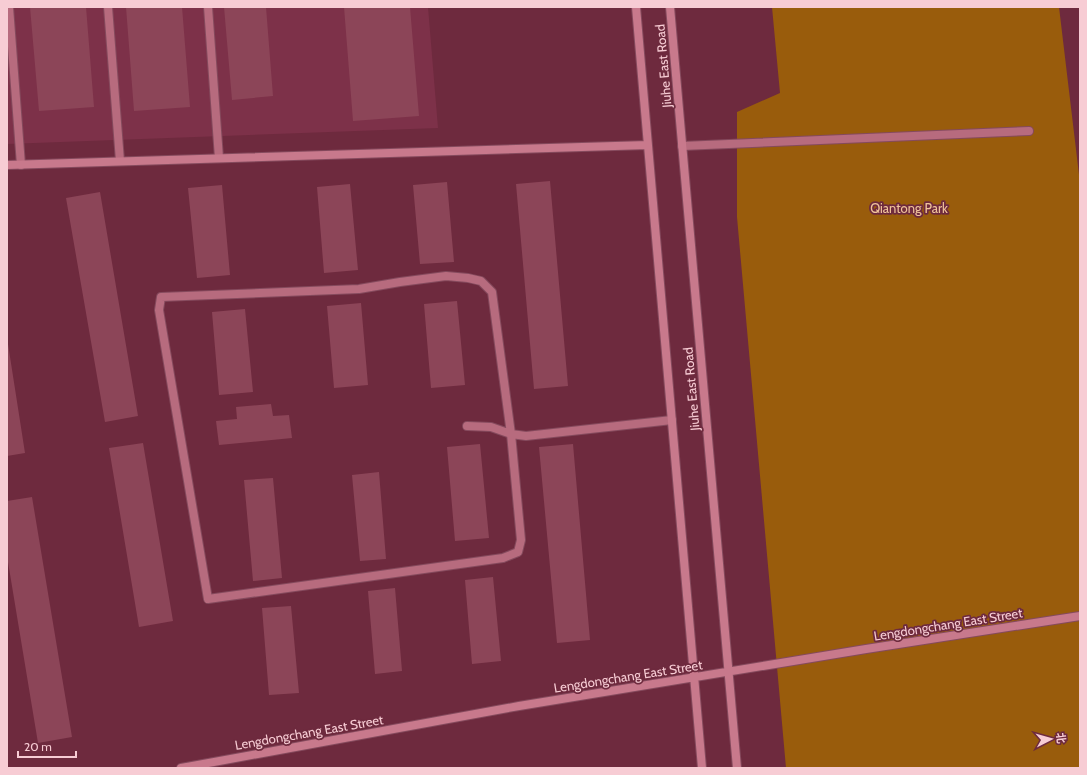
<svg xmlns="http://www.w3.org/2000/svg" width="1087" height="775" font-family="Cabin,'Noto Sans SC',sans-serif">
<rect width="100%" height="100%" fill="#6e2a3e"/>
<path fill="#7d3149" d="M7,7H428L438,128L7,144Z"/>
<path fill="#995c0c" d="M772,7H1059L1080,183V768H786L737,217V112L780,93Z"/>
<path fill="#8c4558" d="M30,7H86L94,107L39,111Z
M126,7H182L190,107L134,111Z
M224,7H266L273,96L232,100Z
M344,7H410L419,116L353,121Z
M550,181L568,386L534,389L516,184Z
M447,182L454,262L420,264L413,185Z
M350,184L358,270L324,273L317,187Z
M222,185L230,275L197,278L188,188Z
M100,192L138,416L105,422L66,198Z
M457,301L465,385L431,388L424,304Z
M361,303L368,385L334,388L327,306Z
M245,309L253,392L219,395L212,312Z
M8,344L25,453L7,456V345Z
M271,404L273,416L289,415L292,438L219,445L216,421L237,419L236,407Z
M143,443L173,621L139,627L109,448Z
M480,444L489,538L455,541L447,447Z
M573,444L590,640L557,643L539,447Z
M379,472L386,559L360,561L352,475Z
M273,478L282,578L253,581L244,480Z
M32,497L72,737L38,743L7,556V501Z
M493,577L501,661L472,664L465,580Z
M395,588L402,671L375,674L368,591Z
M291,606L299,693L269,695L262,608Z"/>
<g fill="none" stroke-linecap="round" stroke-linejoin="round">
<defs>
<path id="lane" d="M9,7L21,165
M108,7L120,161
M208,7L219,158
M682,146L1029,131
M446,276L468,278L481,281L492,292L511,434L521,540L518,552L503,558L208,599L159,310L161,297L359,289L400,282Z
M467,426L491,427L511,434L526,436L672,420"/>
<path id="secondary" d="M636,7L702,768
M670,7L737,768
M7,165L648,145
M181,768L519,706L866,649L1080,616"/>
</defs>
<use href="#lane" stroke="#854a5d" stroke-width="10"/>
<use href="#secondary" stroke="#854a5d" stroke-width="10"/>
<use href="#lane" stroke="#b76b7e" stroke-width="8"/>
<use href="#secondary" stroke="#c8798c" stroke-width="8"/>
</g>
<g text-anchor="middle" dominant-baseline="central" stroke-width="3.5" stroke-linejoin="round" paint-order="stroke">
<g font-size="13" fill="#f7ccd4" stroke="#6e2a3e">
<text transform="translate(663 66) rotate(-95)">Jiuhe East Road</text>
<text transform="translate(691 389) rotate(-95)">Jiuhe East Road</text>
<text transform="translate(948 624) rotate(-9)">Lengdongchang East Street</text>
<text transform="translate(628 676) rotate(-9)">Lengdongchang East Street</text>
<text transform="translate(309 732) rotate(-10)">Lengdongchang East Street</text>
</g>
<g font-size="13" fill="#f0c49b" stroke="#6e2a3e">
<text x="909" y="208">Qiantong Park</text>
</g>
</g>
<rect width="1087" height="775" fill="none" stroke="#f7ccd4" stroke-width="16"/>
<g transform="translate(1051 739) rotate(84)" stroke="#6e2a3e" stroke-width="3" paint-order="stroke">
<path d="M0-3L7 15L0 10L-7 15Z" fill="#f7ccd4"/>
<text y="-6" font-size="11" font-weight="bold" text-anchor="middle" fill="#f7ccd4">北</text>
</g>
<path d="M18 751v6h58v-6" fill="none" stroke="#f7ccd4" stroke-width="2"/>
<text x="24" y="751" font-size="12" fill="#f7ccd4" stroke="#6e2a3e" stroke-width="3" paint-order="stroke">20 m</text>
</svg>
